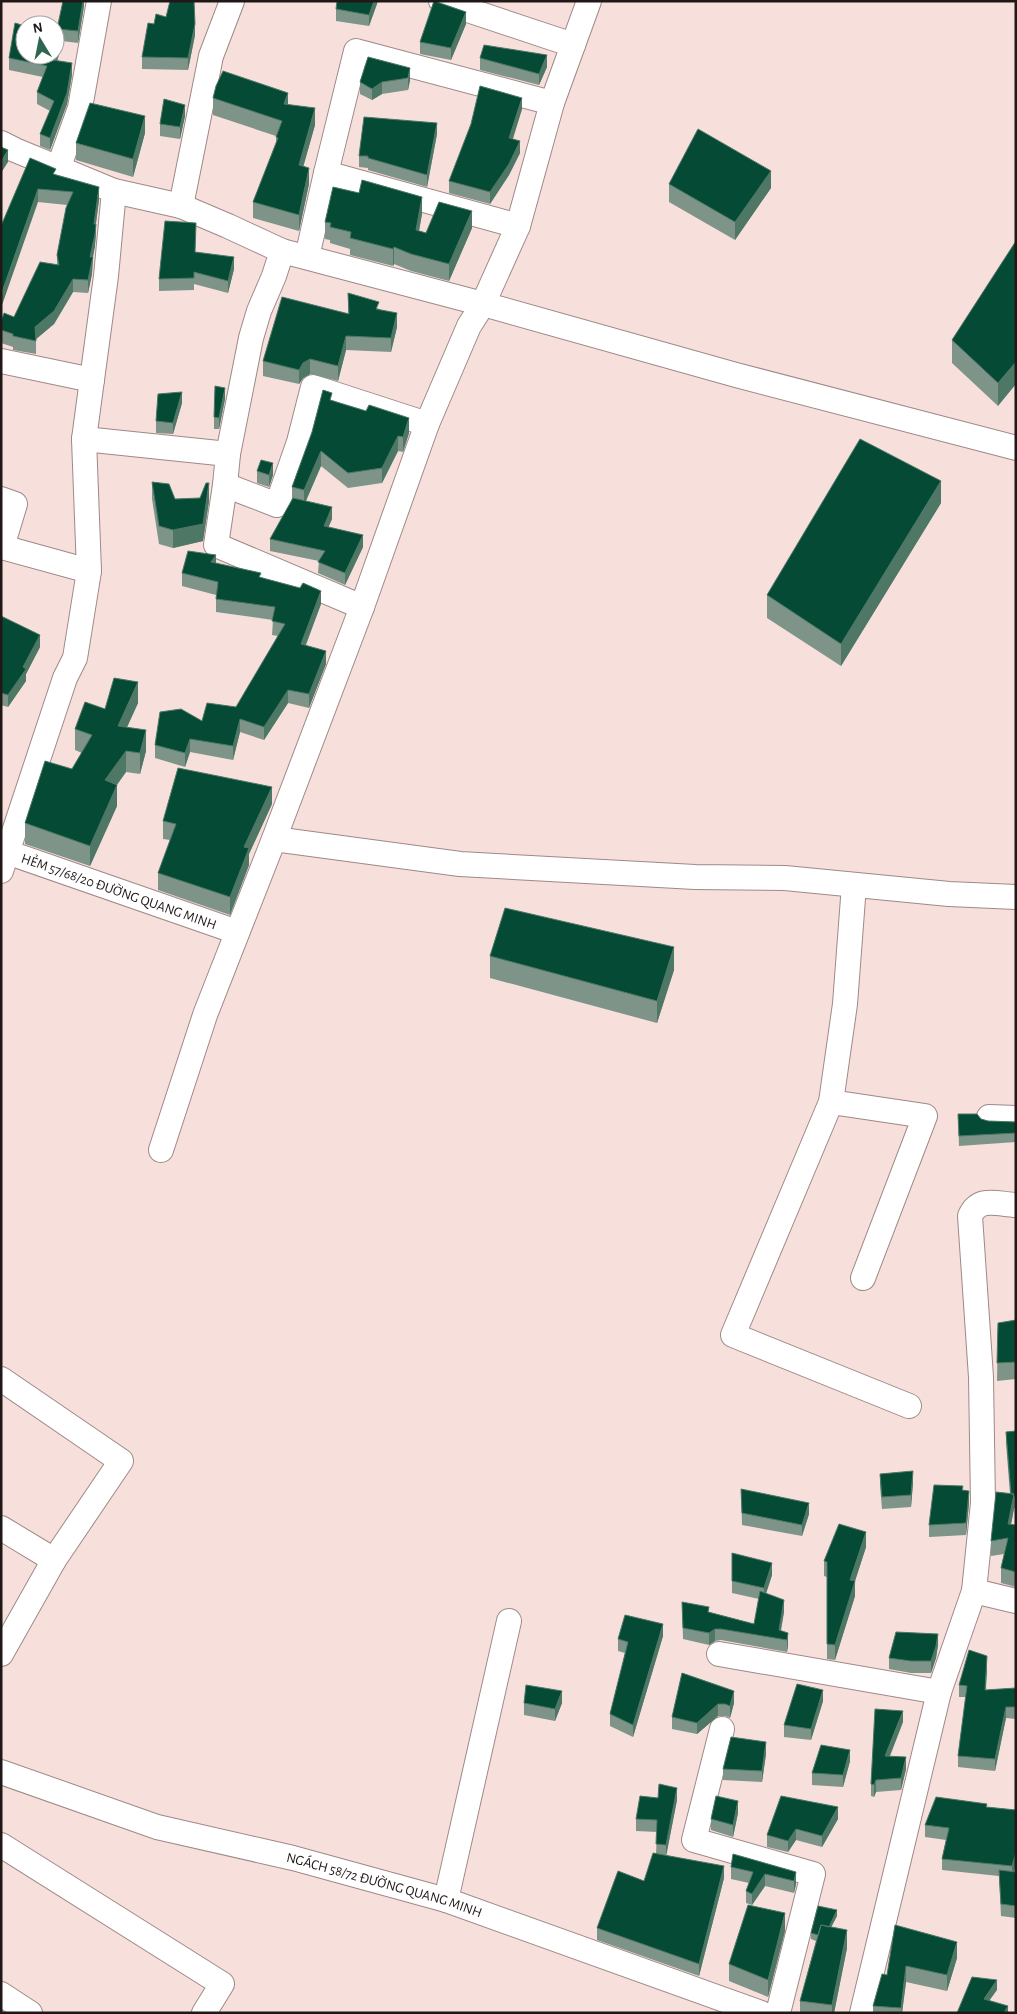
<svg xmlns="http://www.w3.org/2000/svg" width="1017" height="2014" font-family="'Alegreya Sans',sans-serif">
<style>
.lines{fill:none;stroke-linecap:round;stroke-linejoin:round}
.street-casing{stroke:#9f8987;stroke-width:26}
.street{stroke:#fff;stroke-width:24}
.wall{fill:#7e9488}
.shaded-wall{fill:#4e7766}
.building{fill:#054a34;stroke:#4e7766}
.labels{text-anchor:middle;stroke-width:5;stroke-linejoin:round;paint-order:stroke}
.street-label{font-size:14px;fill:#201817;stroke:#fff}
</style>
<rect width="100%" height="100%" fill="#f7dfdc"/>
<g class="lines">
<defs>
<g id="street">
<path d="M441,1L573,45"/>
<path d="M1,143L15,150L114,191L181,206L228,226L282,251L483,304L736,375L1016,448"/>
<path d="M58,169L80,108L99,1"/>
<path d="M326,173L518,226"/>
<path d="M181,206L211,56L232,1"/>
<path d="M282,251L274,276L259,311L251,338L228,454L225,485L216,545L362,607"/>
<path d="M307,257L326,173L356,51L552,103"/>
<path d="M1,361L92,380"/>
<path d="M84,439L228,454"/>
<path d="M225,485L277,505L299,442L313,387L427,424"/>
<path d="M1,499L15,504L2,547L89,571"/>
<path d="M274,839L460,864L695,877L785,878L949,894L1016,897"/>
<path id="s1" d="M1,850L237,932"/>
<path d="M1,871L65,678L75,658L89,571L84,439L106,276L114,191"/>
<path d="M854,885L845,1004L831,1102L733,1335L909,1406"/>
<path d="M831,1102L925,1116L863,1278"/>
<path d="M989,1117L1016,1118"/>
<path d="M161,1150L205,1015L274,839L362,607L427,424L469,326L483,304L518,226L552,103L589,1"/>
<path d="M1,1379L121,1461L54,1560L1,1654"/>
<path d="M1,1528L54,1560"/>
<path d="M974,1591L1016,1601"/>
<path d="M719,1654L939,1692"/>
<path d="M722,1729L694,1840L813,1874L778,2013"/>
<path id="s2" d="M1,1772L157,1827L293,1858L446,1900L761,2013"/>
<path d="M1,1845L222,1984L204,2013"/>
<path d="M446,1900L509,1621"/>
<path d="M1,1994L30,2013"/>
<path d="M862,2013L939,1692L974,1591L983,1503L981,1377L970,1216C979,1196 997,1204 1016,1205"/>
</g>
</defs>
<use href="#street" class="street-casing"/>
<use href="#street" class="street"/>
</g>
<path class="wall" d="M84,1V6L78,43L62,41V46L57,61L72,75L67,104L50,150L40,146V134L50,111L37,104V92L43,77L9,70V58L57,34V29Z
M378,1L369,26L336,21V9Z
M166,17L195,35L188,70L142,69V57L154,24Z
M466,24L451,60L420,54V42Z
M368,57L410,80L408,90L382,94L372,100L360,94V82Z
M480,58L547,67L539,85L480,70Z
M213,98L288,104L315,125L303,166L309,184L299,231L253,218V202L276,143V136L213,115Z
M522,109L513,139L520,153L509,175L490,204L449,193V181Z
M185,116L180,139L160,136V124Z
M145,133L133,177L76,160V143Z
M437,134L427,187L368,170V168L359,167V156Z
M30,158L56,175L99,200L96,224V237L93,257L92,274L88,293L73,292L54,324L36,339V354L13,350V347L1,343V322L14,317L57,265V255L67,205L38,202Z
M669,184L771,188L735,240L669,202Z
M422,214L419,231L426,233L472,228L449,281L411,271L394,264L393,266L350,255V249L330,243V240L325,239V222Z
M1016,241L998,406L952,363V340Z
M195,252L234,269L228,293L194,284V290L159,291V279Z
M348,293L379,309L397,327L391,352L346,350L338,381L310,374L303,378L299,384L263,376V361L348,313Z
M225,399L219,429H214V417Z
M332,400L409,433L403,452L398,451L382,483L348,488L321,466L306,501L332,519L328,527L363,547L345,585L318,573L319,561L270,551V539L292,500V487Z
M182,403L173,434L156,433V421Z
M257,471L273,475L269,487L257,483Z
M152,482L175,499L209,501L203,541L173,548L159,544L152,499Z
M941,503L841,666L767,618V595Z
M216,563L261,578L321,604L306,645L326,664L309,708L288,703L264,740L240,732L233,760L190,752L185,767L155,758V745L202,721L236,707L278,636L272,635L273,620L216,612V595L182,586V573Z
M1,616L40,647L26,674V681L8,707L1,705Z
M138,703L127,727L146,751L140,774L126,772L117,785V806L90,866L25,844V823L72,769L82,753L75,750V729L105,709Z
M272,804L249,854V865L230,915L158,890V873L170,840L163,839V821Z
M490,956L674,970L657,1023L490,978Z
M958,1114L981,1119L988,1121L1016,1122V1142L959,1146Z
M1016,1320V1379L997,1381L998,1323Z
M1016,1431V1508H1014L1011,1525H1016V1587L1001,1583V1568L1004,1554L991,1556V1541L1010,1494L1006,1443V1432Z
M880,1474L913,1483L911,1507L882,1509L880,1486Z
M741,1489L809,1514L802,1536L742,1525Z
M963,1490L969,1503L966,1535L929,1537V1525Z
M866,1547L855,1581V1596L835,1660L827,1659V1577L824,1576V1561Z
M732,1553L772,1575L766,1593L784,1612L781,1631L788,1633V1645L787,1652L721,1640L715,1641L709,1645L683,1639L682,1602L709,1612L754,1624L759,1599L732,1593Z
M663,1636L633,1737L610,1726V1714L625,1653L618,1651V1639Z
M938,1645L936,1658L931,1673H911L889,1669V1658Z
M987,1667L986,1690L1016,1688V1719L1006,1718L995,1771L958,1767V1756L966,1697H959V1685Z
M682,1673L734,1703L730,1718L725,1716H718L697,1734L672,1729V1717Z
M823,1701L811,1740L784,1737V1725Z
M524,1703H562L555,1721L524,1715Z
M903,1722L890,1756L906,1769L901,1790L876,1792L874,1797L871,1796V1784Z
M766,1754L762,1782L723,1780V1769Z
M850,1761L843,1787L812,1785V1773Z
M677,1800L666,1855L724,1878L699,1976L597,1940V1928L644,1881L656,1854L657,1832L636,1831V1819Z
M987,1807L1016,1810V1864L1014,1872H1016V1918L1001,1916L999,1876L942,1870V1859L946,1840L925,1837V1825Z
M738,1813L733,1837L711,1830V1819Z
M838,1819L822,1847L796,1840L788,1852L767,1847V1835Z
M731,1867L796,1872V1884L794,1893L765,1886L752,1905L746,1903V1891L749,1883L731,1879Z
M837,1916L831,1927L847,1948L834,2013H800V2001L816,1941L811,1939V1933Z
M895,1925L957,1958L947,1991L906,1982L902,2013H873V2006L887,1975Z
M785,1931L768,1997L729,1981V1964Z"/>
<path class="shaded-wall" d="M83,1H84V6L78,43V31Z
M374,1H378L369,26V15Z
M466,12V24L451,60V48Z
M195,24V35L188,70V58Z
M62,35V46L53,72V60Z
M547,55V67L539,85V74Z
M72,63V75L67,104L50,150V138Z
M410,68V80L408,90V78Z
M382,82V94L372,100V89Z
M288,93V109L284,104Z
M522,98V109L509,150V138Z
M185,105V116L180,139V127Z
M315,108V125L299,182V165Z
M145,116V133L133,177V159Z
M437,123V134L427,187V175Z
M520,141V153L509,175L490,204V192Z
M8,150V162L1,173V162Z
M309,168V184L299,231V215Z
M771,171V188L735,240V222Z
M99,187V200L94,237V224Z
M38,189V202L1,308V295Z
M422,197V214L416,247V230Z
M472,211V228L449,281V264Z
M96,224L95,247L90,270V257Z
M394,247V264L393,266V249Z
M93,257L92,274L88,293V280Z
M234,257V269L228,293V281Z
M73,279V292L54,324L35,340V327Z
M397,313V327L391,352V338Z
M346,336V350L338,381V366Z
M310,359V374L303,378L299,384V370L303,363Z
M1016,362V384L998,406V383Z
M225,388V399L219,429V418Z
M182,392V403L173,434V423Z
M409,418V433L403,452V437Z
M398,436V451L382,483V468Z
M321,451V466L304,505V490Z
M273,463V475L269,487V475Z
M941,481V503L841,666V644Z
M209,483V501L203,541L173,548V530L203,524Z
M332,507V519L324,538V526Z
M363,535V547L345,585V573Z
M216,555V568L211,562Z
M321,591V604L301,657V644Z
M40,635V647L26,674V681L8,707V695Z
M326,651V664L309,708V694Z
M138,682V703L118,747V726Z
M288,690V703L264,740V727Z
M240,719V732L233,760V746Z
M146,730V751L140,774V753Z
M190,739V752L185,767V753Z
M126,751V772L105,801V780Z
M117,785V806L90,866V846Z
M272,787V804L249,854V865L230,915V897L244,847Z
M674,947V970L657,1023V1001Z
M913,1471V1483L911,1507V1495Z
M969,1491V1503L966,1535V1523Z
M1014,1494V1509L1008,1539V1524Z
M809,1503V1514L802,1536V1525Z
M866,1532V1547L855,1581V1596L835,1660V1645L850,1580Z
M772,1563V1575L764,1600V1588Z
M784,1600V1612L779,1639V1630Z
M663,1624V1636L633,1737V1725Z
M715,1629V1641L709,1645V1633Z
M788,1633V1645L787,1652V1640Z
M938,1634V1645L936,1658L931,1673V1661Z
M987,1656V1667L985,1701V1690Z
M823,1690V1701L811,1740V1729Z
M562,1691V1703L555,1721V1709Z
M734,1691V1703L730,1718V1706Z
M718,1704V1716L697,1734V1723Z
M1006,1707V1718L995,1771V1759Z
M903,1711V1722L885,1768V1756Z
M766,1742V1754L762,1782V1771Z
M850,1750V1761L843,1787V1775Z
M906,1757V1769L901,1790V1778Z
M876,1780V1792L874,1797V1785Z
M677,1788V1800L666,1857V1845Z
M738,1801V1813L733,1837V1825Z
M838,1807V1819L822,1847V1836Z
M796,1829V1840L788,1852V1841Z
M1016,1852V1864L1012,1878V1866Z
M724,1866V1878L699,1976V1964Z
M796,1872V1884L794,1893V1881Z
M765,1874V1886L752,1905V1894Z
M837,1910V1916L823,1943V1937Z
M785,1913V1931L768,1997V1980Z
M847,1930V1948L834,2013H832V2005Z
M957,1942V1958L947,1991V1975Z
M906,1966V1982L902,2013H901Z
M997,1980V1990L984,2008V1999Z
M1008,2006V2013H1004Z"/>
<path class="building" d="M63,1H83L78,31L57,29Z
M170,1H194L195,24L188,58L142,57L148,23L154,24L156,14L166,17Z
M337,1H374L369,15L336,9Z
M434,1L466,12L451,48L420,42Z
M15,23L25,26V55H55L53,60L72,63L67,93L50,138L40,134L54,101L37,92L47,66L9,58Z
M55,33L62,35L55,55Z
M484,45L547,55L539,74L480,58Z
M368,57L410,68L408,78L382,82L372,89L360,82Z
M223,71L288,93L284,104L315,108L299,165L309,168L299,215L253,202L278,138L276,137L282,121L213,98L216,86Z
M480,86L522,98L509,138L520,141L509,164L490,192L449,181L471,124Z
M164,99L185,105L180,127L160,124Z
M90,103L145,116L133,159L76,143Z
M364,117L437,123L427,175L368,158V156H359Z
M698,129L771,171L735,222L669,184Z
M1,147L8,150L1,162Z
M30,158L56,169L53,174L99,187L94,224H96L95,234L90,257H93L92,261L88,280L73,279L54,311L35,327L36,341L13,336V334L1,330V322L4,313L14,317L40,262L59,265L57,255L66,208L73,192L38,189L1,295V226Z
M362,180L422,197L416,230L426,233L439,202L472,211L449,264L411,254L394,247L393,249L350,238L351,232L330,227L331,223L325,222L333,187L359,193Z
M165,221L196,223L195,252L234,257L228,281L194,272V278L159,279Z
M1016,241V362L998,383L952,340Z
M348,293L379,302L376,309L397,313L391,338L346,336L338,366L310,359L303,363L299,370L263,361L282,297L349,314Z
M215,386L225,388L219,418L214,417Z
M323,390L332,393L330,400L366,411L369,405L409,418L403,437L398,436L382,468L348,473L321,451L304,490L292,487L312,432Z
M182,392L173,423L156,421L158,394Z
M860,439L941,481L841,644L767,595Z
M261,460L273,463L269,475L257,471Z
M152,482L169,484L175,499L200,498L206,483H209L203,524L173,530L159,526Z
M293,498L332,507L324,526L363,535L345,573L318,562L325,551L270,539Z
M188,551L216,555L211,562L261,573L259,577L300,588L303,583L321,591L301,644L326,651L309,694L288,690L264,727L240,719L233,746L190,739L185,753L155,745L160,712L181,709L202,721L207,703L236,707L285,624L272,621L275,607L216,599L218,582L182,573Z
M1,616L40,635L23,667L26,669L8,695L1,693Z
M114,678L138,682L118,726L146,730L140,753L126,751L105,780L117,785L90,846L25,823L45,761L72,769L92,735L75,729L85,702L105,709Z
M178,768L272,787L244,847L249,848L230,897L158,873L176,824L163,821Z
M505,908L674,947L657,1001L490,956Z
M958,1114H977L981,1119L988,1121L1016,1122V1133L959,1136Z
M1016,1320V1362L997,1363L998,1323Z
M1016,1431V1496H1013L1014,1494H1011L1006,1432Z
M913,1471L911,1495L882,1497L880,1474Z
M934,1485L963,1486L962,1490L969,1491L966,1523L929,1525Z
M741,1489L809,1503L802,1525L742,1513Z
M996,1492L1014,1494L1008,1524L1016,1525V1572L1001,1568L1008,1538L991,1541Z
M839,1524L866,1532L850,1580L855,1581L835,1645L827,1644V1562L824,1561Z
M732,1553L772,1563L764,1588L732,1581Z
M760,1591L784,1600L779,1630L788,1633L787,1640L721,1629H715L709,1633L683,1628L682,1602L709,1607L708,1612L754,1624Z
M625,1615L663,1624L633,1725L610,1714L628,1642L618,1639Z
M896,1632L938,1634L936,1646L931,1661H911L889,1658Z
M969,1650L987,1656L985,1690L1016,1688V1707H1006L995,1759L958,1756L967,1686L959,1685Z
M682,1673L734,1691L730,1706L725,1704H718L697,1723L672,1717Z
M797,1684L823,1690L811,1729L784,1725Z
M526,1685L562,1691L555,1709L524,1703Z
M875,1709L903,1711L885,1756L906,1757L901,1778L876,1780L874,1785L871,1784Z
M731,1737L766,1742L762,1771L723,1769Z
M821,1745L850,1750L843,1775L812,1773Z
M659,1784L677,1788L666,1845L656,1844L657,1820L636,1819L640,1796L658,1798Z
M716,1796L738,1801L733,1825L711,1819Z
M781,1796L838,1807L822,1836L796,1829L788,1841L767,1835Z
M936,1797L987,1804L986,1807L1016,1810V1852L1012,1866L942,1859L949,1828L925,1825Z
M653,1853L724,1866L699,1964L597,1928L618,1871L644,1881Z
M733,1854L796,1872L794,1881L765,1874L752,1894L746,1891L753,1872L731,1867Z
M999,1870L1016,1872V1906L1001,1904Z
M748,1905L785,1913L768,1980L729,1964Z
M818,1906L837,1910L829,1927L821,1925L818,1935L811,1933Z
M821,1925L847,1930L832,2005L800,2001Z
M895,1925L957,1942L947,1975L906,1966L901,2008L873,2006L882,1974L887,1975Z
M972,1977L997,1980L984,1999L1008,2006L1004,2013H957Z"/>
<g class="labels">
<g class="street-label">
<text dy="5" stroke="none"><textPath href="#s1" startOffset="125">HẺM 57/68/20 ĐƯỜNG QUANG MINH</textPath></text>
<text dy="5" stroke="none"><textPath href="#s2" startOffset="400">NGÁCH 58/72 ĐƯỜNG QUANG MINH</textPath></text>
</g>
</g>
<rect width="1017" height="2014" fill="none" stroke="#201817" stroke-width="5"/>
<g transform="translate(40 40) rotate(350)"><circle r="24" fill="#ffffff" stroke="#a6a3a2"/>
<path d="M0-4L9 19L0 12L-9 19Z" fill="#2d674f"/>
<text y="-8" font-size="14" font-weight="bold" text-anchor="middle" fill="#201817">N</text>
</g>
</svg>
